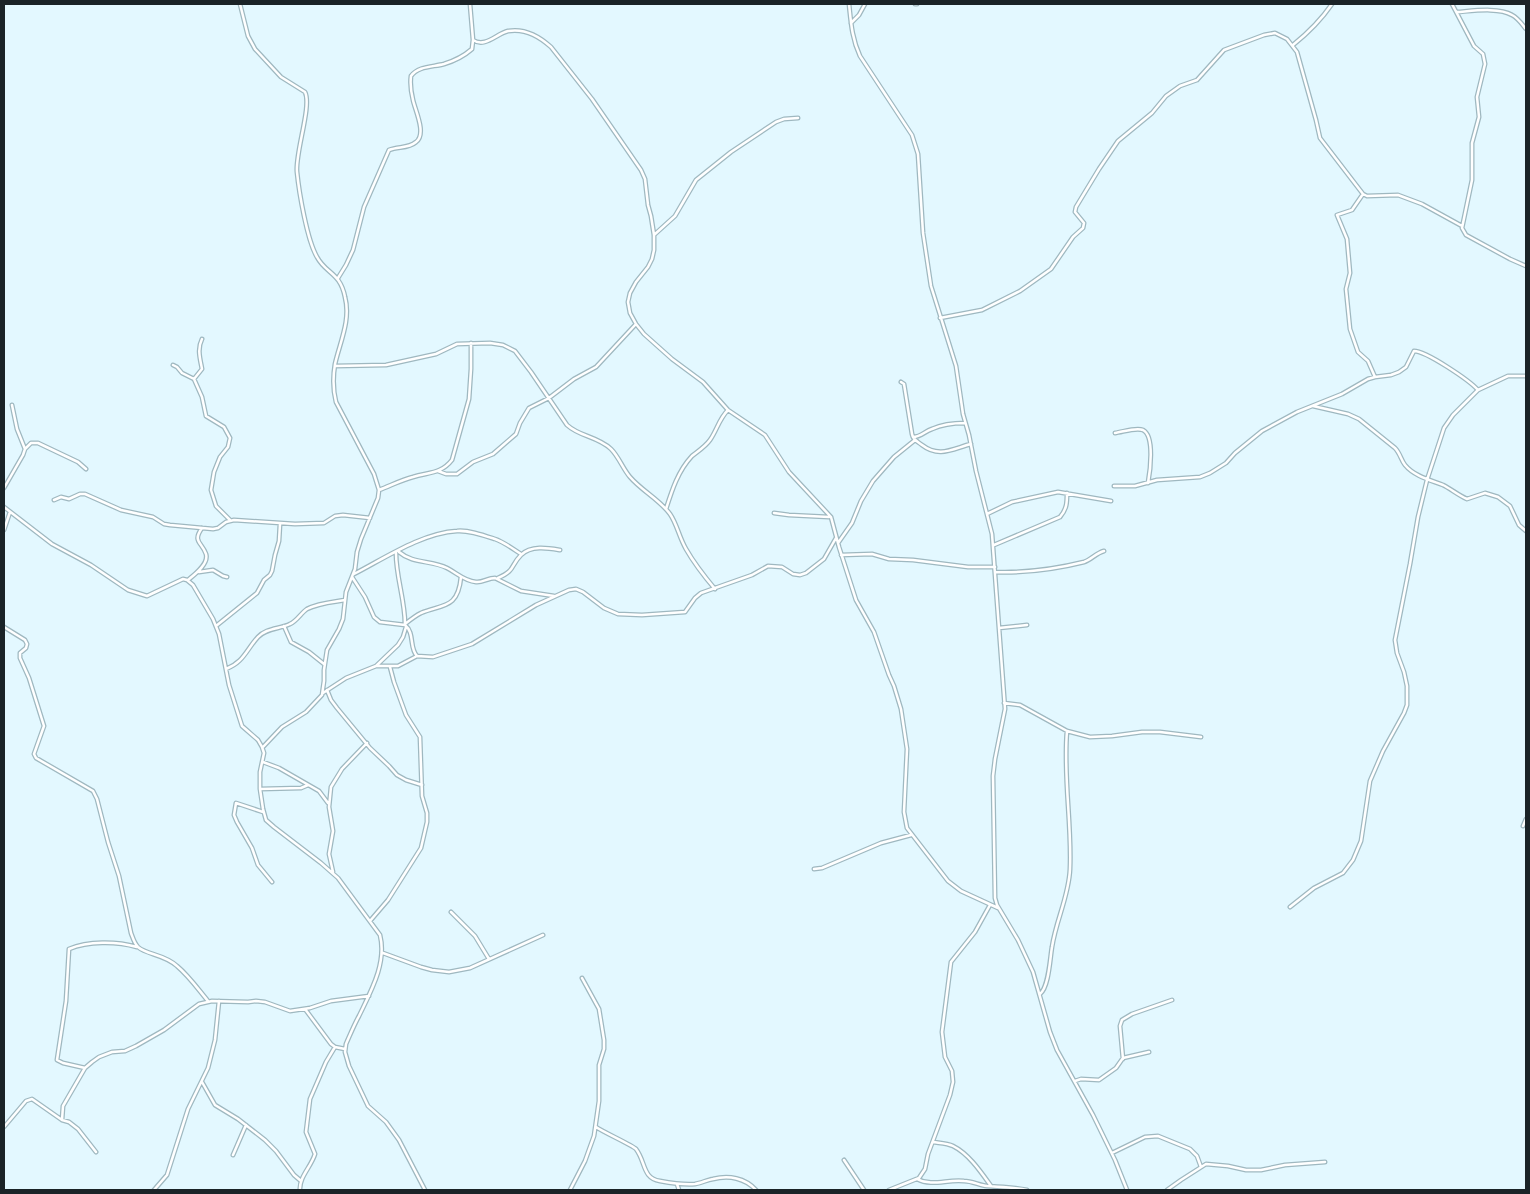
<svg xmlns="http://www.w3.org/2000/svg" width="1530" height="1194" font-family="'IBM Plex Serif',serif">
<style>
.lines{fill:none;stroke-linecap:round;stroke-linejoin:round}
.minor-casing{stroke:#9fb8c0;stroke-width:5}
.minor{stroke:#fff;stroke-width:2.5}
</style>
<rect width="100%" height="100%" fill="#e3f8ff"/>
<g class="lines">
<defs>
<path id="minor" d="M240,4L248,36L255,49L281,77L305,92C312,106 295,153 297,172C299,192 307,240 317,257C326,274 340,272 345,297C351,320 340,342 335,364C333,376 333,390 336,402L374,474L379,490L378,498L361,539L357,552L355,569L346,592L343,619L339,629L327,650L324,670V681L322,695L306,712L282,727L263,747
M470,4L473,40C485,48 496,34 508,31C525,28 539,36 551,47L592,99L641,170L645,179L648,205L651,216L654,235V250L652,259L648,267L636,282L630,293L628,302L630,313L636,324L644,334L672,359L703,382L728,410L765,435L789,472L831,517L839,547L856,600L874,632L889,675L894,686L901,709L907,749L904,812L907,828L948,881L961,891L998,908
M849,4C851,23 852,39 860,56L912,135L918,154L923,233L931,286L956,366L963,414L969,435L976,471L992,534L1005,709L995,759L993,776L995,898L997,905L1018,940L1033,972L1050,1032L1057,1050L1093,1115L1115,1160L1127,1190
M915,4H917
M1452,4L1474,46L1483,54L1485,64L1477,97L1479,117L1472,143V180L1462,228L1466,235L1510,259L1526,266
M1457,12C1472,11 1499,7 1512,15C1518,18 1522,24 1526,29
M851,23L859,15L865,4
M1293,45C1308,33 1321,20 1332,4
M1363,194L1352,210L1337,215L1347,239L1350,273L1346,289L1350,329L1358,352L1368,361L1375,377
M654,235L675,216L696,180L731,152L776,122L784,119L798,118
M338,278L346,265L353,250L364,207L389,150C398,146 408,149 416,142C427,134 415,110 413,100C411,92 410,84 411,76C418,66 433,67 444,64C454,61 464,56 472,49L473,40
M940,318L982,310L1020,291L1051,269L1073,237L1083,228L1084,223L1075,212L1076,207L1099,169L1118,141L1152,113L1166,96L1180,86L1197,80L1224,50L1264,35L1275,33L1287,39L1297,52L1316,120L1320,138L1363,194L1367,196L1398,195L1422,204L1462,226
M173,365L177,367L182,373L194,379L202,397L206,416L224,427L230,438L228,447L220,457L214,472L211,490L216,506L230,520
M335,366L386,365L436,354L457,344L490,343L503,345L515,351L531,372L567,425C580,437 597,436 611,449C619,457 623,469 630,477C642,491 659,499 670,514C677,524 679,537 686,549C694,563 704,576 715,589
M194,379L202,369C200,358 197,349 202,339
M901,382L904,384L912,434C913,440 917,441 922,445C939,458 952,449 971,444
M1313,406L1348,414L1359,419L1395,448C1400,453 1401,460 1405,465C1414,476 1430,480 1443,485C1451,489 1458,495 1467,499L1485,493L1498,497L1510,506L1519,525L1526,531
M1115,433C1123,432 1136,427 1143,430C1155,436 1150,472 1148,483
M913,437C921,437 925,431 932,429C943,424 954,423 965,423
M25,449L31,443H38L78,462L86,469
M438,471L446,474H457L473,462L493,454L516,434L520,423L529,408L549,398L574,379L596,367L636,324
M1114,486H1135L1157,480L1200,477L1210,473L1226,463L1235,453L1262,431L1297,412L1342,394L1368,379L1375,377L1391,375L1399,372L1406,367L1414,351C1426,351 1469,380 1478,390
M4,488L23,455L25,449L17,429L12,405
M379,490C390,486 401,480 413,477C429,472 441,474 452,460L469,399L471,369V343
M54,500L61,497L69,499L80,494H85L121,510L153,517L164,524L170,525L213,529L218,528L226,522L234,520L295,524L324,523L335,516L343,515L370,518
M4,507L52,544L91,565L128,590L147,596L183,579L187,580L193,585L213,619L219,634L229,685L242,726L258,740L262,747L264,753L260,772V789L263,809L266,820L274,827L321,863L338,878L380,935C387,963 371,991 359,1016C354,1025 350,1035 346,1044L345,1052L349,1066L368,1106L386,1122L399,1140L425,1190
M666,509C672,490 678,471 692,456C698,451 705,447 710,440C717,430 719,419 728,410
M774,513L789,515L829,517
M987,514L1012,502L1058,492L1111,501
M4,530L10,512
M838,543L852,523L861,501L873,481L894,457L915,440
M994,545L1060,517C1067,509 1067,502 1067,493
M399,552C413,564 431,560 447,568C457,573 464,581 476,582C482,583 488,578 495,578L521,591L554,596
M396,553C396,577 405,600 405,624
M841,555L872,554L889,559L913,560L968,567H995
M199,572L213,570L223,576L227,577
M995,572C1024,573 1056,569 1084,562C1091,560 1096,553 1104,551
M354,574C385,558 422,533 457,531C469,530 483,535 495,539C504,542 513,549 521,554
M352,577L365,597L374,617L380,622L405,625C415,633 409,648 417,656
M498,578C516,570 510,566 521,555C531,545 548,548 560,550
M188,580C194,575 209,564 206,554C202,542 192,542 202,528
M405,624C410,620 415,616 421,613C443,604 458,609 461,577
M216,626L257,593L264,580L270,575L272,571L275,555L279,541L280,524
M284,626L291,642L309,652L324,664
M4,627L25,640L27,644L26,648L20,653V658L29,678L44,726L34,754L36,758L93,791L97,799L108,842L119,876L131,933C133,938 134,943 138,947C147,955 164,954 177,966C189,976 198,989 208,1001
M999,628L1027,625
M376,666H398L417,656L433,657L472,644L536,605L569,590L576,589L583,592L604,608L618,614L642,615L685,612L695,598L701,593L752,575L768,566L782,567L793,574L800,575L806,573L824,559L836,538
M226,669C244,662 246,650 258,637C266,628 280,629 290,624C297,621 301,613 307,609C318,603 333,602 345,600
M327,690L331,700L337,708L370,748L389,766L397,775L406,780L422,785
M323,693L346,678L376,666L398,645L403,637L406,627
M1004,703L1020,705L1067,731L1090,737L1112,736L1142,732H1160L1201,737
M263,762L279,768L319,791L328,803
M260,789L301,788L308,785
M263,812L236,803L234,815L237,822L252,848L258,865L272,882
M1523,826L1526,819
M814,869L822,868L881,843L911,835
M333,872L329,854L333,831L329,807L331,787L342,769L367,743
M1290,907L1314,888L1343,873L1353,860L1361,841L1370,781L1383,751L1404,713L1407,705V686L1404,672L1397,653L1395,640L1410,564L1418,517L1427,480L1444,428L1453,415L1478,390L1508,376H1526
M451,912L475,936L489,959
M370,921L388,900L421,848L427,822V813L422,796L420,737L406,715L394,682L390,667
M383,953L421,967L432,970L449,972L470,968L543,935
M1040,994C1049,987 1050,958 1052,947C1056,920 1069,896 1070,869C1072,823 1063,777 1067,731
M305,1009L331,1044L335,1047L345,1049
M1123,1059L1120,1026L1122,1020L1132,1014L1172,1000
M85,1068L63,1063L57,1060L66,1001L69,949C88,941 116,941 137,947
M1075,1081L1081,1079L1099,1080L1116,1068L1123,1058L1149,1052
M202,1082L215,1105L238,1119L265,1140L276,1151L294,1175L301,1181
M62,1120L63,1106L85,1068L92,1062L99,1057L112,1052L125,1051L136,1046L164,1030L199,1004L212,1001L248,1002L256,1001L265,1002L290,1011L310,1008L331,1001L369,996
M4,1127L26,1101L32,1099L62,1120L69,1122L78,1129L96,1152
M596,1127C603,1132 632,1145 636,1149C646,1162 642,1178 660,1181C671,1183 684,1185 695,1184C701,1183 707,1180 713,1179C729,1175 745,1178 756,1190
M933,1142C939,1143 947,1143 953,1146C969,1154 981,1172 991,1186
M1112,1153L1145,1137L1158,1136L1190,1149L1197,1156L1201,1167
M233,1155L246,1125
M844,1160L864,1190
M917,1179C932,1187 947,1179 964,1181C972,1181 979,1185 987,1186C1000,1187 1014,1187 1027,1190
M677,1184L679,1190
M154,1190L167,1175L188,1109L208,1068L215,1040L219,1001
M300,1190C299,1177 311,1167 315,1154L306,1132L310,1099L326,1062L335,1047
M570,1190L585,1161L594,1136L599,1101V1065L604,1049V1040L599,1009L582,978
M889,1190L919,1178L925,1169L928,1154L950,1095L953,1082L952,1071L945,1057L942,1032L951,962L975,932L990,905
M1167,1190L1181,1180L1206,1164L1228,1166L1246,1170H1261L1285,1165L1325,1162"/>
</defs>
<use href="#minor" class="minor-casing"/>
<use href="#minor" class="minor"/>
</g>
<rect width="1530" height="1194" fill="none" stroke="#1a2327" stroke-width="10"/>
</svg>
